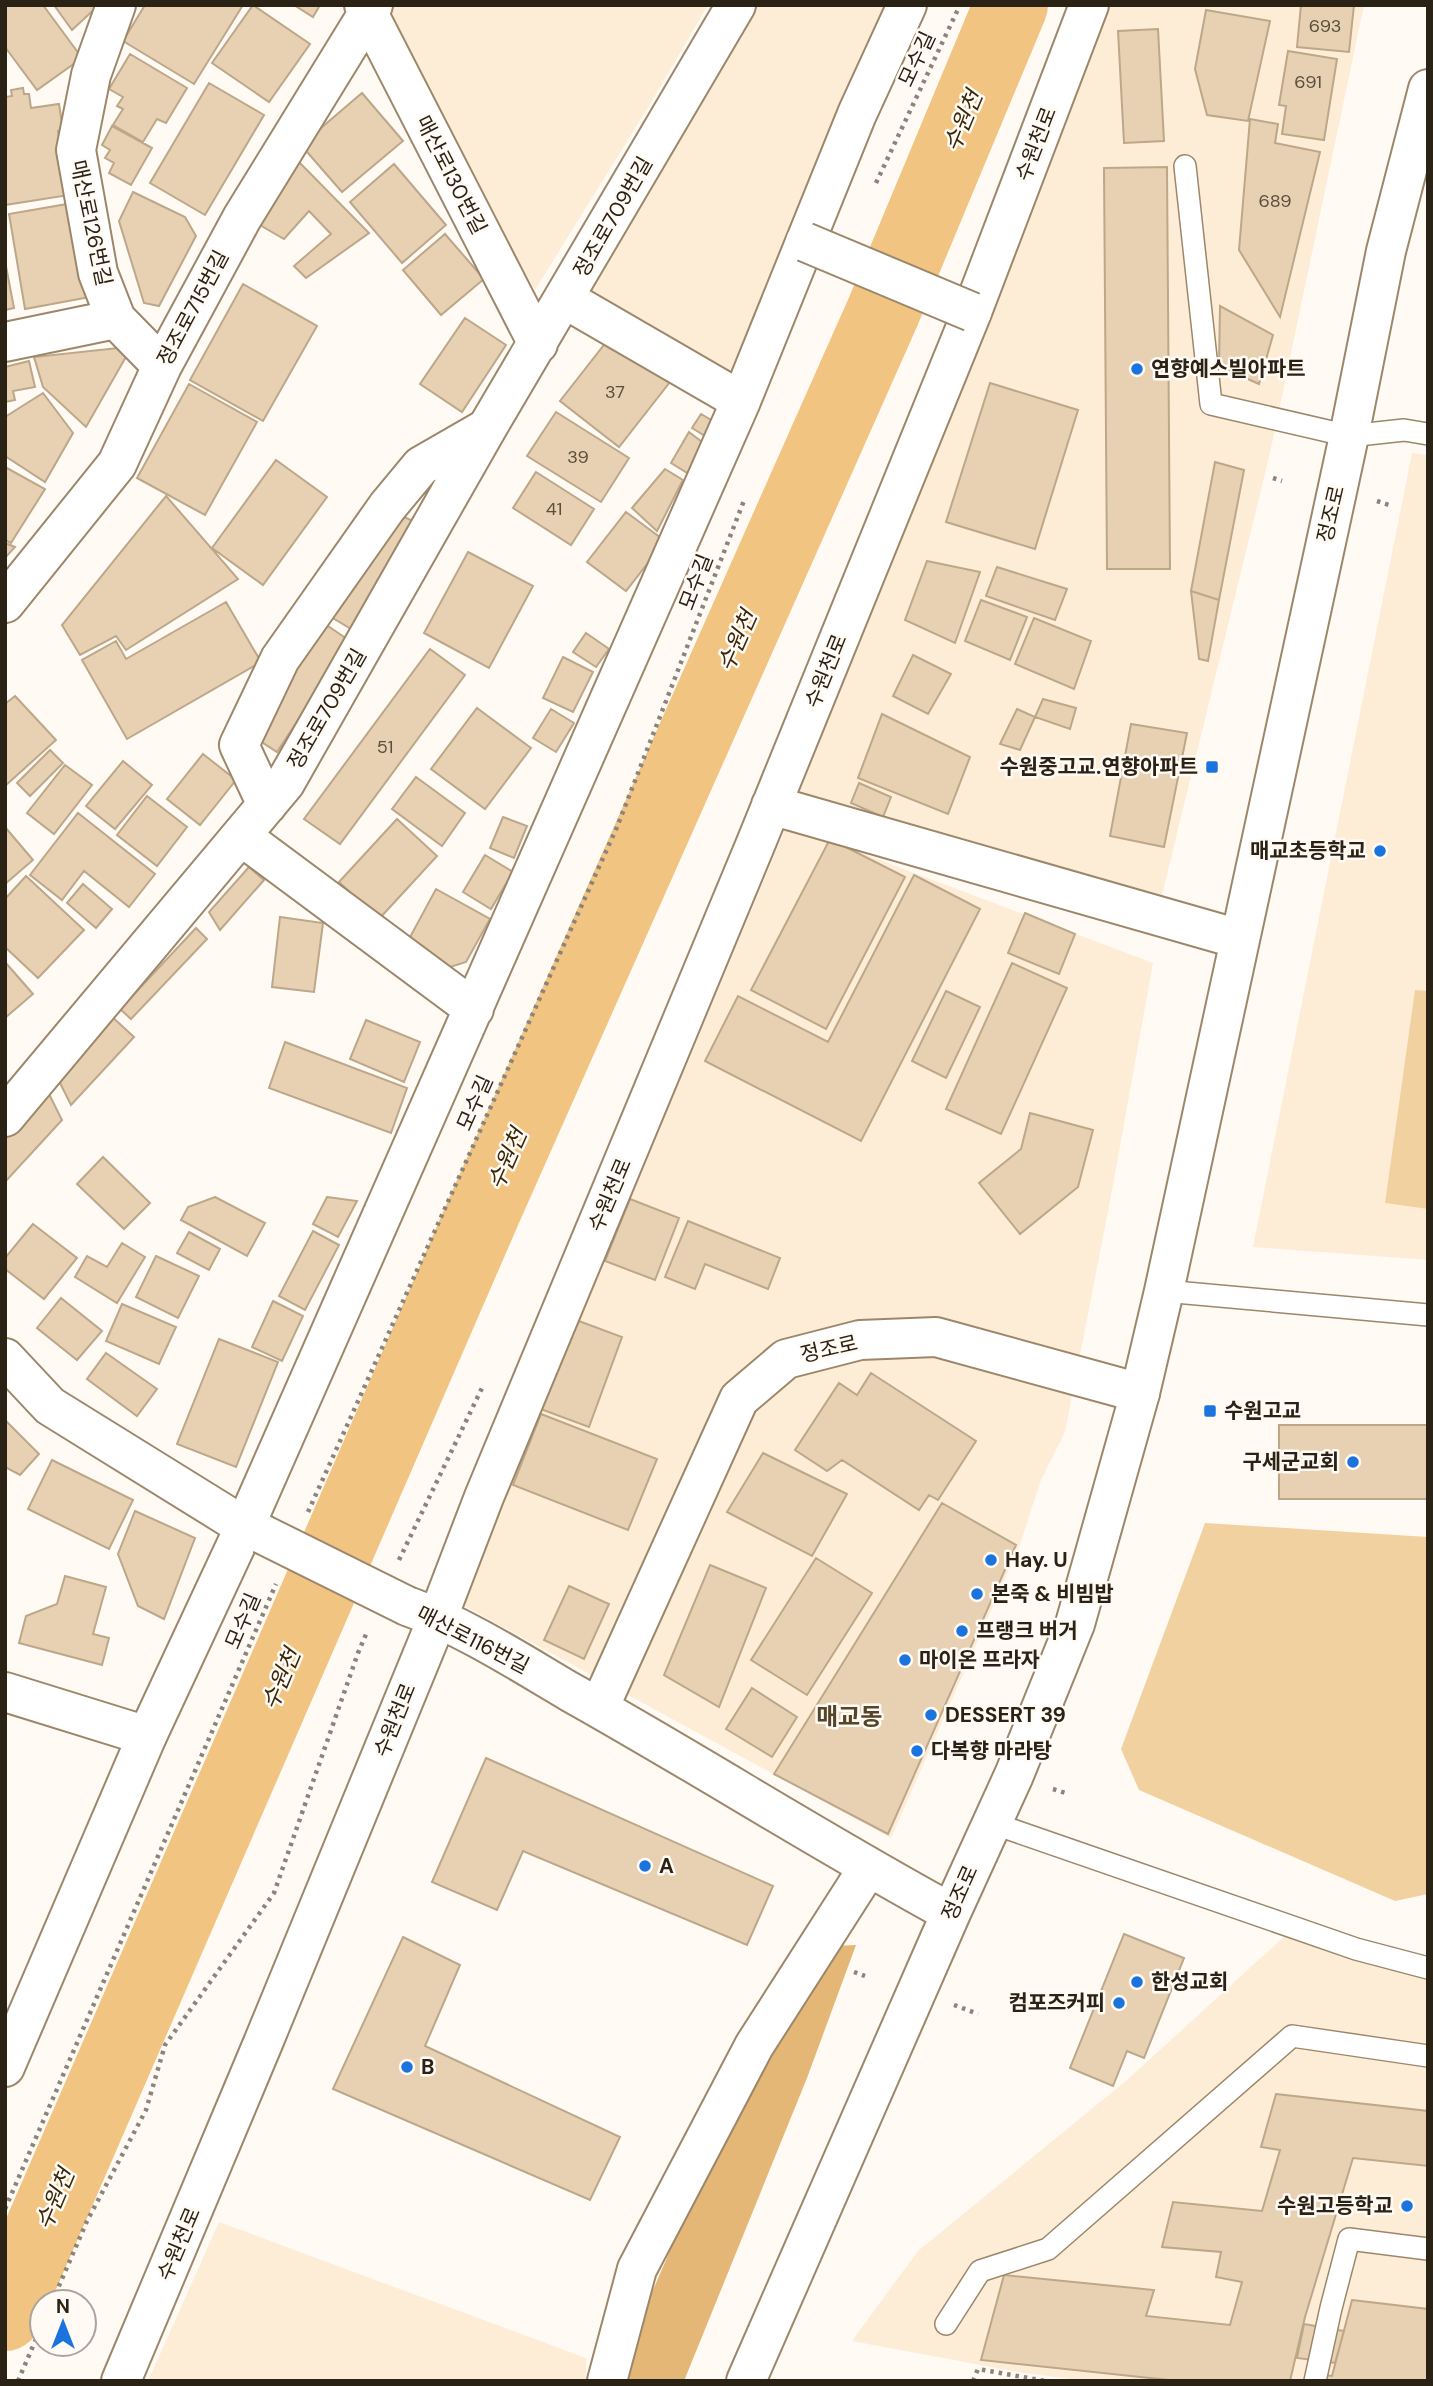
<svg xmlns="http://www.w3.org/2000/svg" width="1433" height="2386" font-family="'DM Sans','Noto Sans KR',sans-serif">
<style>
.built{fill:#feedd6}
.green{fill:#f2d1a1}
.forest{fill:#e4b776}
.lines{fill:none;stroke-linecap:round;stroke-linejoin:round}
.river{stroke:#f1c482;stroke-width:74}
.building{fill:#e8d1b2;stroke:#bca789;stroke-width:2}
.service-casing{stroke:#9c876a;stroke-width:24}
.minor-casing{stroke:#9c876a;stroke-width:42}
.tertiary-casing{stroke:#9c876a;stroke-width:42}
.path{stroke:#8b847b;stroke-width:4.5;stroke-dasharray:3.5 5;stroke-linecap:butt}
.service{stroke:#fff;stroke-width:21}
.minor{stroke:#fff;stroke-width:38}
.tertiary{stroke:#fff;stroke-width:38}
.minor-bridge-casing{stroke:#9c876a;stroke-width:42;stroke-linecap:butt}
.tertiary-bridge-casing{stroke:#9c876a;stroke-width:42;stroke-linecap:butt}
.minor-bridge{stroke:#fff;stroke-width:38}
.tertiary-bridge{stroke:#fff;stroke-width:38}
.poi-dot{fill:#1b74de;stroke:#fffaf4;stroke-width:2.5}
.labels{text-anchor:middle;stroke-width:5;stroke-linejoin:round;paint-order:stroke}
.number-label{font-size:18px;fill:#5a4e3d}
.street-label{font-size:21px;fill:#2b2216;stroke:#fffaf4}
.poi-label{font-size:21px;font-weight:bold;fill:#2b2216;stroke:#fffaf4;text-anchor:start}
.water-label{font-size:23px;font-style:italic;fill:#392709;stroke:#fffaf4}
.quarter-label{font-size:24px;font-weight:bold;fill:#564428;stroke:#fffaf4}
</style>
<rect width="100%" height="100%" fill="#fffaf4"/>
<path class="built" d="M385,5H708L649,106L535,290L382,13Z
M750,5H902L738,383L587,290Z
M1103,5H1364L1270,453L1162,895L791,790Z
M1412,453L1428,455V1260L1253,1247Z
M787,825L1153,963L1111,1196L1065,1432L1041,1480L1019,1547L891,1838L461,1604Z
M1296,1926L1428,1961V2381H1088L1024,2373L852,2341L918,2251L1127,2080Z
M219,2222L586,2358V2381H148Z"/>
<path class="green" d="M1415,990L1428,991V1209L1385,1203Z
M1205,1523L1428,1537V1894L1395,1901L1139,1790L1121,1749Z"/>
<path class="forest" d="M856,1945L807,2078L684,2381H622L646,2306L689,2207L765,2051L833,1946Z"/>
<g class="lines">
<path class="river" d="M5,2314L486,1206L883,312L1011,5"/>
</g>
<path class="building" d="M5,5H43L82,58L37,90L5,47Z
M54,5H99L72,30Z
M145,5H243L194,84L123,41Z
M253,5L310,44L269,102L212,63Z
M294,5H320L313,17Z
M1301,5H1354L1349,52L1297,47Z
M1206,10L1270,21L1248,121L1207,115L1195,69Z
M1158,29L1164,141L1124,143L1118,31Z
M1288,51L1337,59L1324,140L1282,134L1286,106L1279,105Z
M130,54L187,88L166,123L157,119L143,142L113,125L123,109L117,106L123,97L109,89Z
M209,83L264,115L205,215L150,183Z
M23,88L24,94H29L31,108L59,104L63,130L58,131L69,195L5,205V97L12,96L11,90Z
M362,93L403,141L342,192L301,145Z
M1250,119L1278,124L1275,143L1320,152L1280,317L1239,250Z
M112,126L152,148L131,185L109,173L114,163L105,158L110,150L102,145Z
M296,159L369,233L306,278L294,266L331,234L309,211L284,239L258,224Z
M394,164L446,225L402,263L350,202Z
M1167,167L1170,569H1107L1104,168Z
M133,192L185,217L196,236L159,306L144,303L119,221Z
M73,203L90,297L25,309L9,214Z
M445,234L484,279L441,315L403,270Z
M5,261L14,308L5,310Z
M243,284L317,326L263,421L190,380Z
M1220,306L1273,335L1259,384L1219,366Z
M465,318L506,345L462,412L420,384Z
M611,336L670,382L619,447L560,401Z
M118,348L127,355L86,427L43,387L34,357Z
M29,361L35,387L13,391L15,400L5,402V367Z
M990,383L1078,410L1035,549L946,522Z
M189,384L257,422L205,515L137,478Z
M43,393L73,433L45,482L5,456V417Z
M556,412L629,458L601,502L527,456Z
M701,414L718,424L710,439L692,428Z
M689,432L706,445L689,474L671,463Z
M276,460L327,497L263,585L212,548Z
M1215,462L1244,470L1219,600L1191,591Z
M5,467L45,489L11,543L5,540Z
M665,469L683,480L657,531L632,508Z
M536,472L594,509L571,545L513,508Z
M166,496L238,579L126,650L116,636L80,655L62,625Z
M626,512L665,541L626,591L587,562Z
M402,516L415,522L351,629L321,611Z
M5,543L15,547L5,558Z
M468,552L533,586L489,668L424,633Z
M927,561L980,572L955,643L905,620Z
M997,567L1067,589L1055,620L986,596Z
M1191,591L1219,600L1208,661L1199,659Z
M981,600L1027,617L1010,660L965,641Z
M226,602L261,662L127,739L82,660L116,641L126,659Z
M1034,618L1091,641L1074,689L1015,664Z
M325,624L350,641L277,752L251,735Z
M586,633L609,649L596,667L573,652Z
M430,649L465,675L340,844L304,819Z
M913,655L951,674L928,714L893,696Z
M563,657L593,672L573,712L543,698Z
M15,696L56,740L5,786V704Z
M1043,699L1076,708L1070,729L1035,717Z
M477,708L531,748L485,809L431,769Z
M551,709L574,723L556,752L533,738Z
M1017,709L1035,717L1020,750L1000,744Z
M882,714L970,757L948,814L858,778Z
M1131,724L1187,733L1164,847L1110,836Z
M50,750L63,763L30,796L17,783Z
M203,754L236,780L200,825L167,799Z
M123,761L152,785L115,829L86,806Z
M65,765L92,785L54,834L27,813Z
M416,777L465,813L442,846L392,809Z
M859,783L891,797L883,817L851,803Z
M147,796L187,827L157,866L117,835Z
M78,813L155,874L129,907L84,871L62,900L30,875Z
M503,817L527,826L514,858L490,848Z
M397,819L437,856L379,919L339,882Z
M5,827L33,860L5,884Z
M830,839L905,877L826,1029L751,990Z
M485,855L513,872L491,909L463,892Z
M249,867L264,880L220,930L209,912Z
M914,875L980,909L861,1141L705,1061L738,996L828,1042Z
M26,876L84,930L38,978L5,947V899Z
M83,884L112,909L96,928L67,903Z
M436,889L490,919L466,962L444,969L409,939Z
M1025,913L1075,934L1059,974L1008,953Z
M280,917L323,923L314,992L272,987Z
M196,928L207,939L131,1019L120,1009Z
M5,962L33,994L5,1018Z
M1012,963L1067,988L1001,1134L946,1109Z
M946,991L980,1007L946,1078L912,1061Z
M109,1014L134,1037L71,1105L55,1073Z
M366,1020L420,1042L404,1082L350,1059Z
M285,1042L407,1088L391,1133L269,1088Z
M45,1086L62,1120L5,1182V1129Z
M1030,1113L1093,1130L1078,1187L1020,1234L979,1183L1021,1149Z
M103,1157L150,1203L124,1229L77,1184Z
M215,1197L265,1223L247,1256L181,1220L188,1207Z
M327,1197L357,1201L338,1237L313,1224Z
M630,1199L679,1218L655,1280L605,1261Z
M688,1221L780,1258L768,1289L705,1264L695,1289L665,1277Z
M33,1224L77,1258L44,1299L5,1269V1258Z
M313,1231L339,1245L305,1310L279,1296Z
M189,1232L220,1249L209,1270L177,1253Z
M122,1243L145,1257L117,1303L75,1277L87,1256L107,1267Z
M156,1256L199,1276L178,1318L136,1297Z
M61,1298L102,1331L77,1360L37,1328Z
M273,1301L303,1316L282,1361L252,1347Z
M122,1304L176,1327L159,1364L106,1341Z
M568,1317L622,1337L589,1427L535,1407Z
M219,1339L278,1362L236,1467L177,1444Z
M106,1353L157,1389L137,1416L87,1379Z
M871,1373L976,1441L938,1500L929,1495L919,1510L842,1460L827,1471L795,1450L839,1383L857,1395Z
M541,1414L657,1459L628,1530L513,1485Z
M5,1420L39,1454L20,1475L5,1467Z
M1279,1425H1428V1499H1279Z
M763,1453L847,1494L812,1556L727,1512Z
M52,1460L133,1500L109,1549L28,1509Z
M942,1503L1016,1545L888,1834L774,1774Z
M135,1511L195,1538L164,1619L138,1606L118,1554Z
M816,1558L872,1593L807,1695L751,1660Z
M710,1565L766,1588L719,1707L664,1675Z
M65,1576L106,1587L93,1634L109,1638L102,1665L19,1643L26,1616L57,1604Z
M569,1586L609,1604L584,1659L544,1640Z
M752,1688L797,1717L772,1757L726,1729Z
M486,1758L773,1886L747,1945L523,1851L497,1910L432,1882Z
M1124,1934L1184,1958L1144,2058L1127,2051L1113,2086L1070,2068Z
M403,1937L460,1965L425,2046L620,2137L590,2200L333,2089Z
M1276,2094L1428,2111V2166L1353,2158L1305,2317L1290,2381H1178L981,2360L1004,2275L1154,2290L1146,2316L1230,2325L1242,2282L1216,2277L1221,2252L1162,2247L1173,2202L1262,2211L1280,2150L1261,2147Z
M1352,2300L1428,2309V2381H1323L1324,2375L1332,2376Z
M1304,2324L1344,2331L1335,2363L1297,2358Z"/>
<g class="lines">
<defs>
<path id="service" d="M1185,166L1211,404L1349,436L1404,430L1428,434
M1164,1291L1428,1315
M992,1823L1356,1949L1428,1968
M946,2324L980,2271L1048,2249L1292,2036L1428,2056
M1315,2381L1331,2308L1349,2239L1428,2249"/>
<path id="minor" d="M364,5L538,344
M565,299L741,401
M116,319L98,273L76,150L91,75L116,5
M5,342L116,319L162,366
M5,603L117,464L162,366L242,218L373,5
M267,805L239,745L280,659L387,507L421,466L487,428
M771,805L1239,939
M241,836L474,1009
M5,1117L285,783L487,428L736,5
M599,1708L739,1399L786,1359L860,1340L936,1337L1140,1393
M5,2067L147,1736L245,1526L741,401L857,114L907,5
M121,2381L263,2043L438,1617L484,1497L756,843L972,312L1089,5
M607,2381L637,2269L754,2046L868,1868"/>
<path id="tertiary" d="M5,1358L50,1406L237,1522L262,1534
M407,1606C466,1627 519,1662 572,1693C699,1764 822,1843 951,1913
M5,1692L147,1736
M746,2381L951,1913L1014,1775L1075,1624L1140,1393L1164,1291L1349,436L1386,251L1428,89"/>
</defs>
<use href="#service" class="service-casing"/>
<use href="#minor" class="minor-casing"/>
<use href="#tertiary" class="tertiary-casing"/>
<path class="path" d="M876,183L960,5
M1273,478L1282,481
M1377,501L1389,505
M308,1512L617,827L745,498
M399,1560L482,1388
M942,1749L957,1755
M1053,1789L1069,1794
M854,1972L865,1976
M954,2005L978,2014
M5,2209L276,1584
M52,2302L87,2221L146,2110L165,2045L274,1893L358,1653L367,1632
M18,2381L42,2325
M973,2381L978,2369L1045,2381"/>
<use href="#service" class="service"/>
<use href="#minor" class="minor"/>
<use href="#tertiary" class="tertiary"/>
<defs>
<path id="minor-bridge" d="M805,242L972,312"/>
<path id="tertiary-bridge" d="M262,1534L407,1606"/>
</defs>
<use href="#minor-bridge" class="minor-bridge-casing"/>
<use href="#tertiary-bridge" class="tertiary-bridge-casing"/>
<use href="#minor-bridge" class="minor-bridge"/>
<use href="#tertiary-bridge" class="tertiary-bridge"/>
</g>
<g class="poi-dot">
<circle cx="1137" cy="369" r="7"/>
<rect x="1205" y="760" width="14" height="14" rx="3.5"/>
<circle cx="1380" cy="851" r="7"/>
<rect x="1203" y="1404" width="14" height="14" rx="3.5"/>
<circle cx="1353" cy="1462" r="7"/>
<circle cx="991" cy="1560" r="7"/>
<circle cx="977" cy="1594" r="7"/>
<circle cx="962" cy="1631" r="7"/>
<circle cx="905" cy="1660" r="7"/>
<circle cx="931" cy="1715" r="7"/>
<circle cx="917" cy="1751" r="7"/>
<circle cx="645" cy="1866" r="7"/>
<circle cx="1137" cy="1982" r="7"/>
<circle cx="1119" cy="2003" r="7"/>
<circle cx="407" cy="2067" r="7"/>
<circle cx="1407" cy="2206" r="7"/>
</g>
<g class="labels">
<g class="number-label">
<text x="1325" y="32">693</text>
<text x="1308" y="88">691</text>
<text x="1275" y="207">689</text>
<text x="615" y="398">37</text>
<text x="578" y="463">39</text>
<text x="554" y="515">41</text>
<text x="385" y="753">51</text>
</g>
<g class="street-label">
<text transform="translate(917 59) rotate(-65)" y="7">모수길</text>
<text transform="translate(1036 144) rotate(-69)" y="7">수원천로</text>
<text transform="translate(451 175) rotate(63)" y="7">매산로130번길</text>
<text transform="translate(613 217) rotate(-60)" y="7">정조로709번길</text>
<text transform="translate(91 223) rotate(78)" y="7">매산로126번길</text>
<text transform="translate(193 308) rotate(-62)" y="7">정조로715번길</text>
<text transform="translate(1331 514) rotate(-77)" y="7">정조로</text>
<text transform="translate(696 582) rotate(-69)" y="7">모수길</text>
<text transform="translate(826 671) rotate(-68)" y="7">수원천로</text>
<text transform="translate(327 709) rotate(-60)" y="7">정조로709번길</text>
<text transform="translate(475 1103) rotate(-66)" y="7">모수길</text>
<text transform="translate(610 1195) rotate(-67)" y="7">수원천로</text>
<text transform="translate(829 1349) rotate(-13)" y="7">정조로</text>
<text transform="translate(243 1621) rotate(-67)" y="7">모수길</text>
<text transform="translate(473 1640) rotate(27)" y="7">매산로116번길</text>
<text transform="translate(395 1720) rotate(-68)" y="7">수원천로</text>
<text transform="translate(960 1893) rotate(-66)" y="7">정조로</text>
<text transform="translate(179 2244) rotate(-67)" y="7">수원천로</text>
</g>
<g class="poi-label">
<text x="1151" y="376">연향예스빌아파트</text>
<text x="1198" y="774" text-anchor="end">수원중고교.연향아파트</text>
<text x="1366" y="858" text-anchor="end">매교초등학교</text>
<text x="1224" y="1418">수원고교</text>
<text x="1339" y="1469" text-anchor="end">구세군교회</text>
<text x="1005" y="1567">Hay. U</text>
<text x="991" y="1601">본죽 &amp; 비빔밥</text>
<text x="976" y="1638">프랭크 버거</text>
<text x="919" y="1667">마이온 프라자</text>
<text x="945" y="1722">DESSERT 39</text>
<text x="931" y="1758">다복향 마라탕</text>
<text x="659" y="1873">A</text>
<text x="1151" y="1989">한성교회</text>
<text x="1105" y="2010" text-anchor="end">컴포즈커피</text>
<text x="421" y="2074">B</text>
<text x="1393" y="2213" text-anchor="end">수원고등학교</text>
</g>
<g class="water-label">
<text transform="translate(963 121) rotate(-67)" y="8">수원천</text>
<text transform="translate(737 641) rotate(-66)" y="8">수원천</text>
<text transform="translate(507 1159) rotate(-66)" y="8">수원천</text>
<text transform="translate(281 1679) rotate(-67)" y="8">수원천</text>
<text transform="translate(55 2199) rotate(-67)" y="8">수원천</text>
</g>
<g class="quarter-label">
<text x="849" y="1725">매교동</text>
</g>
</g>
<rect width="1433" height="2386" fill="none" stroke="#2b2216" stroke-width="14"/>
<g transform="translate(63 2323)"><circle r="33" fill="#fffaf4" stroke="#aaa49b" stroke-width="2"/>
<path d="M0-5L12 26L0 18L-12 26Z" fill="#1b74de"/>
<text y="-10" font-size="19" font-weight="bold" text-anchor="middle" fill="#2b2216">N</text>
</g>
</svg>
